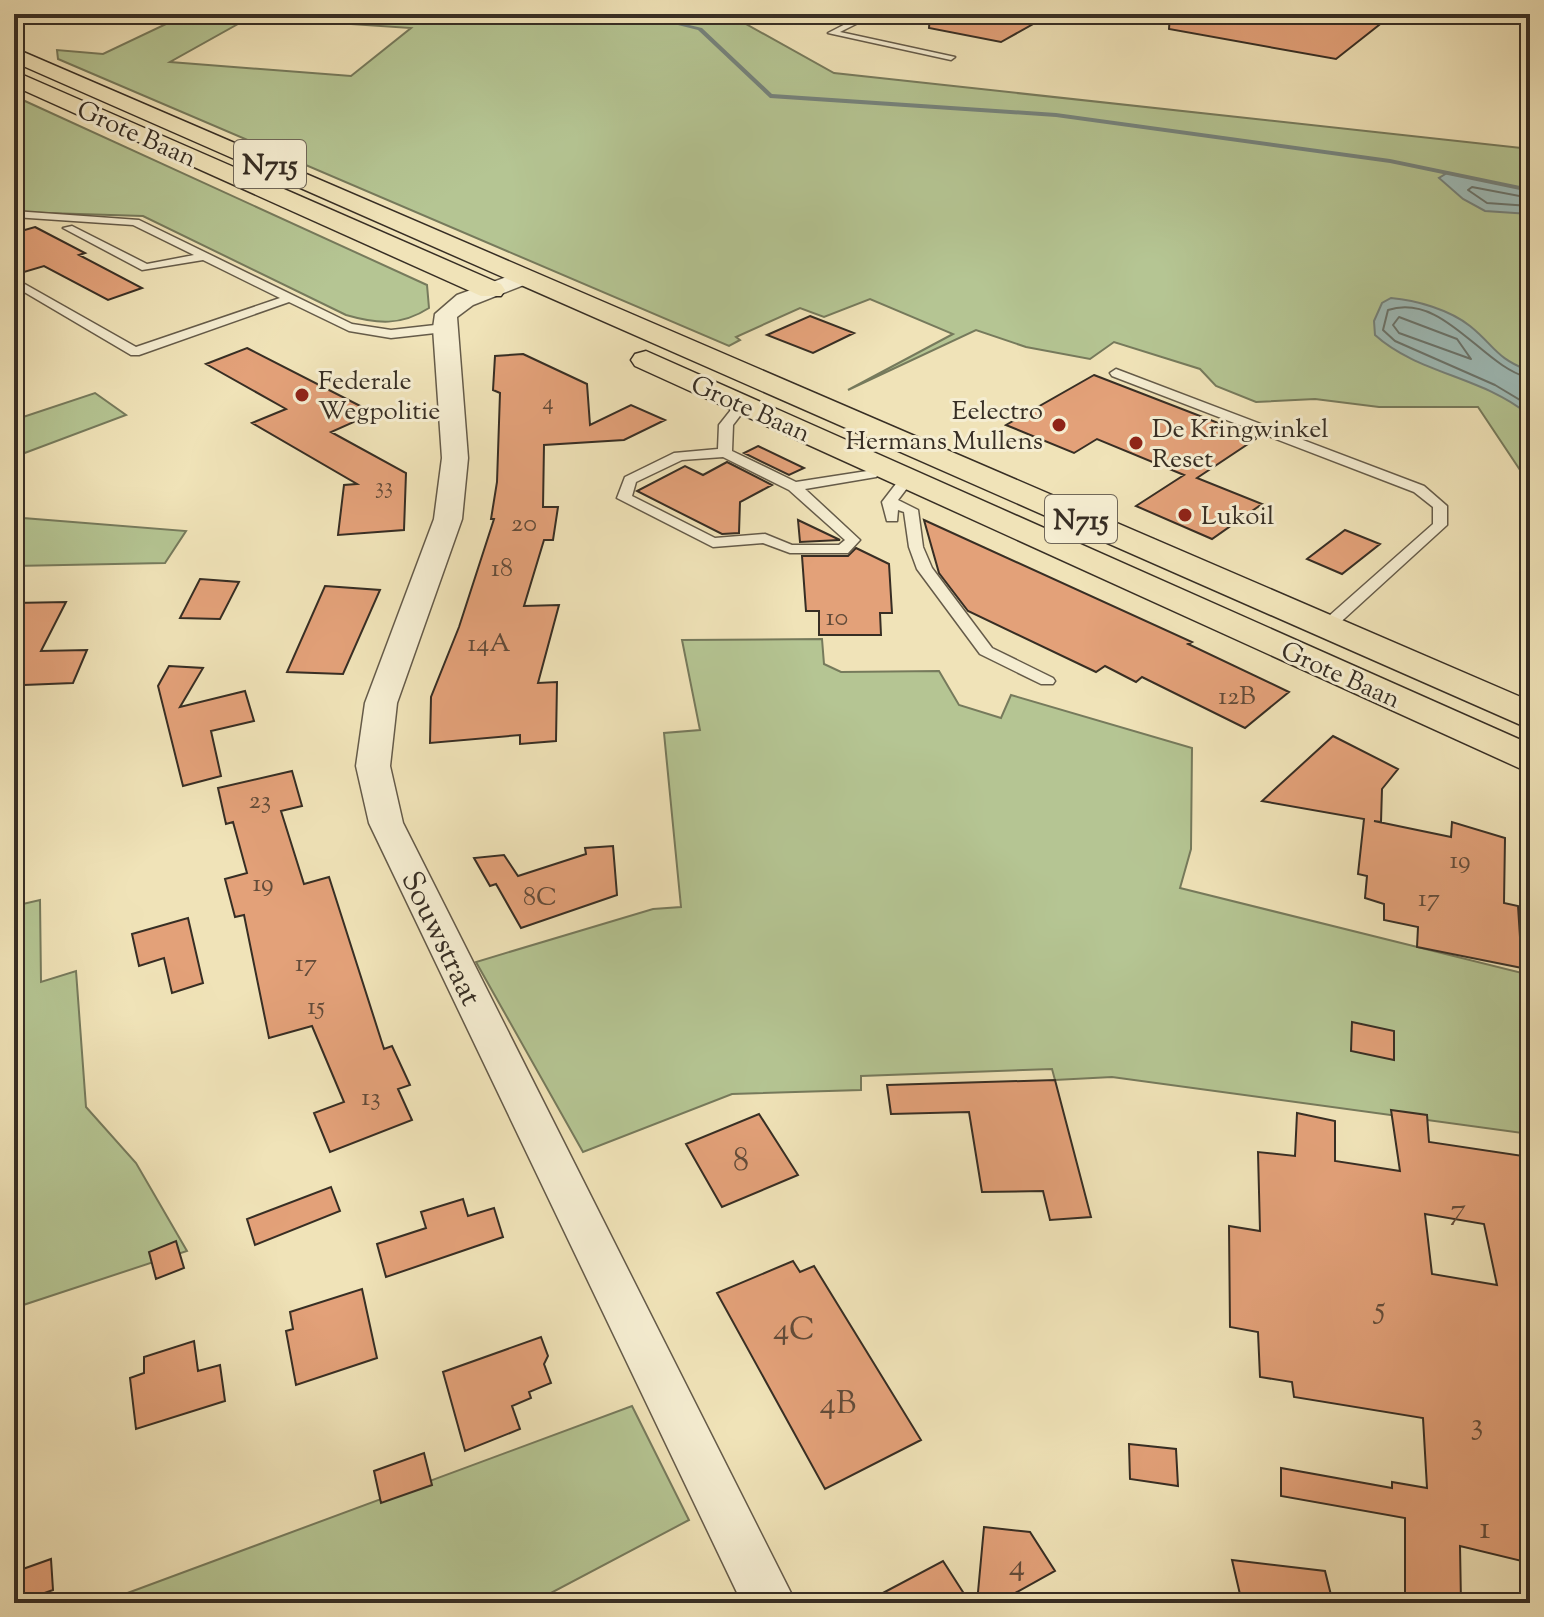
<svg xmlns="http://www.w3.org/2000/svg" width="1544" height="1617" font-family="'Sorts Mill Goudy',serif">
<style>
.green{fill:#b5c593;stroke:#767a5c;stroke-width:2}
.water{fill:#9ebcb9;stroke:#75837d;stroke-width:2}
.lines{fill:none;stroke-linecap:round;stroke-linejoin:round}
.shore{stroke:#6a756e;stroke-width:2}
.stream{fill:#75837d;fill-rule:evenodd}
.building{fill:#e3a179;stroke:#372e24;stroke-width:2;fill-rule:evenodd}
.service-casing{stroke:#655b49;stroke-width:3}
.minor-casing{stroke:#655b49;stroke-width:3}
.primary-casing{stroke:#372e24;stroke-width:3}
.trunk-casing{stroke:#372e24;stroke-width:3}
.service{fill:#f5edd1;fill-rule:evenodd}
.minor{fill:#f5edd1;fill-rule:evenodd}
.primary{fill:#f0e3b8;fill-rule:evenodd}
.trunk{fill:#f0e3b8;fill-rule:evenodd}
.poi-dot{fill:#8f2418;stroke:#f5edd1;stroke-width:3}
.labels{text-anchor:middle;stroke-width:6;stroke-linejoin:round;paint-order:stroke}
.far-number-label{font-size:22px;fill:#624b39}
.far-street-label{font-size:26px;fill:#372e24;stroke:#f5edd1}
.far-poi-label{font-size:26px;fill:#372e24;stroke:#f5edd1;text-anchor:start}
.number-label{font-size:26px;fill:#624b39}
.shield{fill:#f5edd1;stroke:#706758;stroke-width:2}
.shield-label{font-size:28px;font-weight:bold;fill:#372e24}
.street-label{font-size:30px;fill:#372e24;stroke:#f5edd1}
.near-number-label{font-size:32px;fill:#624b39}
</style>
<rect width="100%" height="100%" fill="#f0e3b8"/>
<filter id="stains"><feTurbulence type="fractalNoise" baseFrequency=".0025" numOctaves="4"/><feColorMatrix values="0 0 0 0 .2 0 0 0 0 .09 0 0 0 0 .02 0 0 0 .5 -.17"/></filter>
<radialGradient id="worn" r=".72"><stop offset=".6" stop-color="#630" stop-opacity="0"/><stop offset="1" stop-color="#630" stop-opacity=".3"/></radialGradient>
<path class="green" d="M187,14L254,15L170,62L351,76L411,28L335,23L348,14H728L834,73L1530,149V485L1478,407H1379L1315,399L1256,402L1216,386L1200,369L1114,342L1090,359L1026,347L976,330L848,390L953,334L870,299L824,317L800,308L736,337L740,340L729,346L58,59L57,50L103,54Z
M14,96L427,285L429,308C401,326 377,324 346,315L143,216L14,212Z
M95,393L126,415L14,457V420Z
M14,511L23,518L186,531L165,563L14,566Z
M822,639L824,664L841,672L939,671L959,705L1001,718L1011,695L1192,748L1191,849L1180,888L1530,975V1134L1112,1077L1055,1080L1052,1069L861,1076V1090L732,1094L583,1152L476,962L653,909L681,907L664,733L700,730L682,640Z
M40,900L41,982L76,971L86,1107L136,1163L187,1251L14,1308V906Z
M632,1406L689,1520L532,1603H114V1598Z"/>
<path class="water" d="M1447,173L1530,190V214L1485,211L1463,199L1439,178Z
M1391,298C1416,300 1450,310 1470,326C1495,346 1495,358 1530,371V416C1485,377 1418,374 1375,335L1374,321L1382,303Z"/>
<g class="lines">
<path class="shore" d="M1530,198L1472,187L1468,190L1487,203L1530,206
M1399,317L1457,339L1471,359L1399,333L1393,325Z
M1530,378C1483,368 1444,292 1388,310L1383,330L1395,341L1495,385L1530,406"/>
<path class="stream" d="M634,14H642L702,28L772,94L1056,113L1390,159L1530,188V192L1390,163L1056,117L770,98L698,30Z"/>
</g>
<path class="building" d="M930,14H1051L1001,42L929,28Z
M1170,14H1393L1336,59L1169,29Z
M35,227L85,253L79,255L142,288L108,300L44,266L14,275V233Z
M810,316L854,333L813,353L767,335Z
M247,348L374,413L331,432L406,473L404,530L338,535L344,485L357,484L252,423L286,409L206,364Z
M523,354L587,384L590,425L631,405L665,420L624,440L544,445L543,507H558L553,540H544L524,606L559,605L538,683L557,682L556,741L520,744V735L430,743L431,697L459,627L494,519H491L497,482L500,393L493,390L495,356Z
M1094,375L1257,438L1197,478L1262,504L1212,539L1136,506L1184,475L1097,439L1074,453L1006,425Z
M758,446L804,468L789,475L744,453Z
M727,462L772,485L740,502L739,533L722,534L637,491L685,466L703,475Z
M798,520L840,540L800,542Z
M924,520L1192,642L1188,644L1289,692L1245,728L1142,677L1136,682L1105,666L1096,672L968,611L939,573Z
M1345,530L1380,544L1342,574L1307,559Z
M856,548L889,564L892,613H880L881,635H819V611H806L802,556H848Z
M200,579L239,582L220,619L180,618Z
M325,586L380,590L343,674L287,672Z
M66,602L41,651L87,650L73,683L24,685L14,703V603Z
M169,666L203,668L180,707L245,691L254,721L211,731L221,776L183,786L158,686Z
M1333,736L1398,769L1382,789L1381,822L1374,821L1451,837L1452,822L1505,838L1504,903L1518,906L1522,968L1417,947L1418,927L1384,920V904L1365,898L1367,876L1358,874L1364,819L1262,801Z
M292,771L302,806L281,811L304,884L329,877L384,1049L392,1046L410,1085L398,1089L412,1120L330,1152L314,1113L344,1102L312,1026L269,1038L244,915L235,917L225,879L247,873L233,822L226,824L218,788Z
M613,846L617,895L521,928L496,884L490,886L474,858L504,855L518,876L586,854L585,848Z
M188,918L203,983L172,993L164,958L139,966L132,934Z
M1352,1022L1394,1031V1060L1351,1051Z
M1055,1080L1091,1217L1050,1220L1043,1191L982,1192L969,1112L891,1114L887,1085Z
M1391,1110L1427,1115L1429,1142L1530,1157V1563L1460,1546L1461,1603H1405V1518L1281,1496V1468L1392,1488V1482L1427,1488L1423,1418L1294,1397L1292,1382L1260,1377L1258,1332L1230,1327L1229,1226L1260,1231L1258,1152L1295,1156L1297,1113L1335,1121V1161L1400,1171ZM1425,1214L1484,1224L1497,1285L1432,1274Z
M759,1114L798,1175L722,1207L686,1144Z
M331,1187L340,1211L255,1245L247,1219Z
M463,1199L468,1216L494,1208L503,1237L386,1277L377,1244L426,1228L421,1212Z
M176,1241L184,1268L156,1279L149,1252Z
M793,1261L800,1272L814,1266L921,1440L825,1489L717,1293Z
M362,1289L377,1358L296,1385L286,1331L293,1329L290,1312Z
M541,1337L548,1356L544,1364L551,1383L529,1392L531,1398L512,1406L520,1429L465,1451L443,1372Z
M194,1341L198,1371L220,1365L225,1401L136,1429L130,1378L144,1373V1357Z
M1129,1444L1176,1449L1178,1486L1130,1479Z
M424,1453L432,1485L381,1503L374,1471Z
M984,1527L1030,1532L1055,1571L997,1603H977Z
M51,1559L53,1590L22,1601L20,1570Z
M1232,1560L1325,1571L1333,1603H1242Z
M943,1561L970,1603H864Z"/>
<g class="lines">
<defs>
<path id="service" d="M865,14H876L840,32L955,57L951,60L828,33Z
M14,211L139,220L352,324L391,330L444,324L450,328L444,332L391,338L349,331L289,302L139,355H131L14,286V278L136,347L280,298L203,260L142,270L63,228L72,226L147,264L194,255L133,225L14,217Z
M1116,369L1424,486L1447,506V525L1333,629H1321L1319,626L1321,623L1433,524V507L1414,492L1112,376L1110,373Z
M743,400L749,404L733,425L732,451L796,482L867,471L882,463L889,467L876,477L805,489L860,540L848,553H790L763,543L713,547L617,498L625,477L674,453L718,449L719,425L738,401ZM723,457L789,490L845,540L839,545H792L765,534L715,538L632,496L636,482L682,460Z
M907,475L914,479L898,500L918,510L923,547L932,568L992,648L1053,678L1055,681L1053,684H1041L980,654L917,569L909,547L904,512L898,510L897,521H887L882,502L902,476Z"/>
<path id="minor" d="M526,270L537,276L534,281L473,305L457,317L468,458L462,519L397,703L390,766L403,823L796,1603H742L369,823L356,766L365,703L434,519L442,458L433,328L435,314L457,295Z"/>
<path id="primary" d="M14,48L1530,701V729L14,62Z
M646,351L1530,744V773L635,366L631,360L635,354Z"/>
<path id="trunk" d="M14,71L501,284L505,290L501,296H481L14,86Z"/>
</defs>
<use href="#service" class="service-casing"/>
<use href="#minor" class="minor-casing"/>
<use href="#primary" class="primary-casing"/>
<use href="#trunk" class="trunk-casing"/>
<use href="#service" class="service"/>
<use href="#minor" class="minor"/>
<use href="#primary" class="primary"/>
<use href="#trunk" class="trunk"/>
</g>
<g class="poi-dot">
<circle cx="302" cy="395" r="8"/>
<circle cx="1059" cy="425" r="8"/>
<circle cx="1136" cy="443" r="8"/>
<circle cx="1185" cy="515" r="8"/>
</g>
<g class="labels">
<g class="far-number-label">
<text x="548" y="409">4</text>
<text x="384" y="493">33</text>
</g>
<g class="far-street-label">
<text transform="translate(137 133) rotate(24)" y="9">Grote Baan</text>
<text transform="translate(751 408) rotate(24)" y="9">Grote Baan</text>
<text transform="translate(1341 674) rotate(24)" y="9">Grote Baan</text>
</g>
<g class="far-poi-label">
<text x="318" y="389">Federale<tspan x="318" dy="30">Wegpolitie</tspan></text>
<text x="1043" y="419" text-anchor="end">Eelectro<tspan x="1043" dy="30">Hermans Mullens</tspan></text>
<text x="1152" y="437">De Kringwinkel<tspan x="1152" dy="30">Reset</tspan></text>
<text x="1201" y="524">Lukoil</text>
</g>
<g class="number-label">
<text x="524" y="531">20</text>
<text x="502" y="576">18</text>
<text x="837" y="625">10</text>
<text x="489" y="651">14A</text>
<text x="1237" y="704">12B</text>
<text x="260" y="808">23</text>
<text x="1460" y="868">19</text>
<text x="263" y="891">19</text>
<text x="540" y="905">8C</text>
<text x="1429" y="906">17</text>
<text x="306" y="971">17</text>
<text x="316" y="1014">15</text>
<text x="371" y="1105">13</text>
</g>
<g class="shield">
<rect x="234" y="140" width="72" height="48" rx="6"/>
<rect x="1045" y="495" width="72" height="48" rx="6"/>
</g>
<g class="shield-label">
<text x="270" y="174">N715</text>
<text x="1081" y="529">N715</text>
</g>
<g class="street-label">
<text transform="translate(442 938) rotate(64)" y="10">Souwstraat</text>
</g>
<g class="near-number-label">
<text x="741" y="1170">8</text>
<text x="1458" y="1219">7</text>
<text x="1380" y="1318">5</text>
<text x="794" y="1339">4C</text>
<text x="838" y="1413">4B</text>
<text x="1477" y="1434">3</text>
<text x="1485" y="1538">1</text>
<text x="1017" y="1575">4</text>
</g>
</g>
<rect width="1544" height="1617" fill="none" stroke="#f0e3b8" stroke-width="48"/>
<rect x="16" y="16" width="1512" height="1585" fill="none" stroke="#372e24" stroke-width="4"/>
<rect x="24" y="24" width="1496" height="1569" fill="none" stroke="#372e24" stroke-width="2"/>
<rect width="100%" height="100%" filter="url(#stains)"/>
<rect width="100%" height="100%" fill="url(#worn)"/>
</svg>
